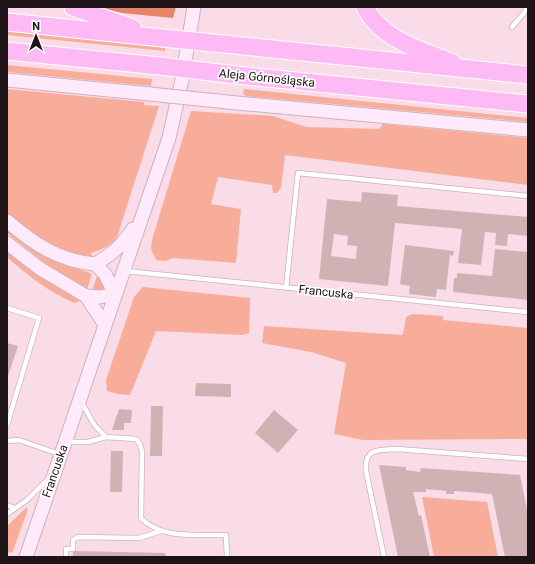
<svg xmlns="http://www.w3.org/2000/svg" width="535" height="564" font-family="Roboto,sans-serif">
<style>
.green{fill:#f7ad99}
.forest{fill:#e6846a}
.building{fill:#d1b2b4;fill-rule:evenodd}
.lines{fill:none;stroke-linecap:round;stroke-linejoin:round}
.lane-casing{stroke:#ceb2bd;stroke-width:6}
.secondary-casing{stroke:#ceb2bd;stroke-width:15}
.highway-casing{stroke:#fff;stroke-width:19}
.lane{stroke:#fff;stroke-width:4.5}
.secondary{stroke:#ffeafc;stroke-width:13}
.highway{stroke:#febaf5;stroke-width:17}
.secondary-bridge-casing{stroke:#ceb2bd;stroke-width:15;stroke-linecap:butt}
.highway-bridge-casing{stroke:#fff;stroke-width:19;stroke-linecap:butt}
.secondary-bridge{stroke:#ffeafc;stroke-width:13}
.highway-bridge{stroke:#febaf5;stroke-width:17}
.labels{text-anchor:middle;stroke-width:3.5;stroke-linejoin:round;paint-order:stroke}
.street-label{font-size:12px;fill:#1e1418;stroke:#fff}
</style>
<rect width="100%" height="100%" fill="#f9dce7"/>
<path class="green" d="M7,31L165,47V51L7,35Z
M7,65L152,79L151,86L7,72Z
M7,89L144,102V105L159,106L117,237C110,246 102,250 91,253L92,257C63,260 27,232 7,213Z
M244,89L528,118V122L246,96L243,94Z
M191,111L273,116L306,127L379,129L383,124L528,138V185L285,155L281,188L277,193H273L272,185L218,177L211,204L241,209L236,263L173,258L166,261L156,260L151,249L152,240Z
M7,228L26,244L40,253L92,274L87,289L53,269L7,233Z
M7,251L38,275L80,301L74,303C48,291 28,276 7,257Z
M97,276L105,283L106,291H92Z
M143,287L250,298L249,333L242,335L156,331L130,395L117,394L107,391L106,380L134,297Z
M412,314L443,316V320L528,328V439L363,440L334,434L346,363L311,352L262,343L264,326L403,335L406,317Z
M422,497L487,502L498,557H434Z
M27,507V512L12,553L9,552L7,554V526Z"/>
<path class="forest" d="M96,7H176L173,18L122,13Z"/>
<path class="building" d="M362,192L398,195L397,206L528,217V236L508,234L507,246L495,245L496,233L485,232L481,265L458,263L462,229L395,223L388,286L319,279L327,199L361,202ZM334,234L348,236L347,245L357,246L356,259L331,256Z
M405,245L454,251L453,256L450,255L446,290L437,289L436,297L409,294L410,286L400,284Z
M495,249L528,252V300L453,292L454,278H457V273L492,276Z
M7,343L18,346L7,379Z
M196,383L231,384V397L195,396Z
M151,406H163L162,456H150Z
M119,409L132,410L131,423H124V430H112Z
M274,410L298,430L278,453L255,433Z
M111,451H123L122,492H110Z
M379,465L406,467V470L420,472L421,468L520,475L528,515V557H505L492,494L454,491V494H446V491L426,489V492H413L419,516L421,515L430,557H398Z
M73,551L166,553L165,557H73Z"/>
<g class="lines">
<defs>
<path id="lane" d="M512,27L524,13L527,7
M125,271L528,312
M286,288L298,173L528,196
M7,308L39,318L7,425
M82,403L95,426L106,437
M7,441L19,440L59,454
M66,442H88L106,437L136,439L140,444L142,452L141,518C162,540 199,534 226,535L227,557
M7,505L14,508
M7,514L27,500L48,479
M66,557V549H73V540L78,537L139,538L161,531
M384,557L366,471C364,448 378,450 397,449L528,459"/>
<path id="secondary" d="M7,80L150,94
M237,103L528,130
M7,221C34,244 59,261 95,264C113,254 121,246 133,229
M7,243L39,268L86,296L100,297L115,294
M95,264L105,274L115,294
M86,296L105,325
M26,557L169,138L182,80L194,7"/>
<path id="highway" d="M73,7L132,28
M365,7C381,40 422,50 453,63
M7,22L162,38
M204,42L528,75
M7,51L160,66
M236,75L528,104"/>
</defs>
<use href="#lane" class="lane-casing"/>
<use href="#secondary" class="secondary-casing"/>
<use href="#highway" class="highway-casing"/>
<use href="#lane" class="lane"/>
<use href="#secondary" class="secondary"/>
<use href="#highway" class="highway"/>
<defs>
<path id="secondary-bridge" d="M150,94L237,103"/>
<path id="highway-bridge" d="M162,38L204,42
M160,66L236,75"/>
</defs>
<use href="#secondary-bridge" class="secondary-bridge-casing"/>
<use href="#highway-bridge" class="highway-bridge-casing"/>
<use href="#secondary-bridge" class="secondary-bridge"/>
<use href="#highway-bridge" class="highway-bridge"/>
</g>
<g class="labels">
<g class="street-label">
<text transform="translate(267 78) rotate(6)" y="4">Aleja Górnośląska</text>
<text transform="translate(326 292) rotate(6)" y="4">Francuska</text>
<text transform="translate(55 471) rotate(-71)" y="4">Francuska</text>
</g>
</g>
<rect width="535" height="564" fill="none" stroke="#1e1418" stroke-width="16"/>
<g transform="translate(36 36)" stroke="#ffffff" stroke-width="3" paint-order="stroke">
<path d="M0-3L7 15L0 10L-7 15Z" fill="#1e1418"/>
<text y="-6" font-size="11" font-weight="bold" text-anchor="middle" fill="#1e1418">N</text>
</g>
</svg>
